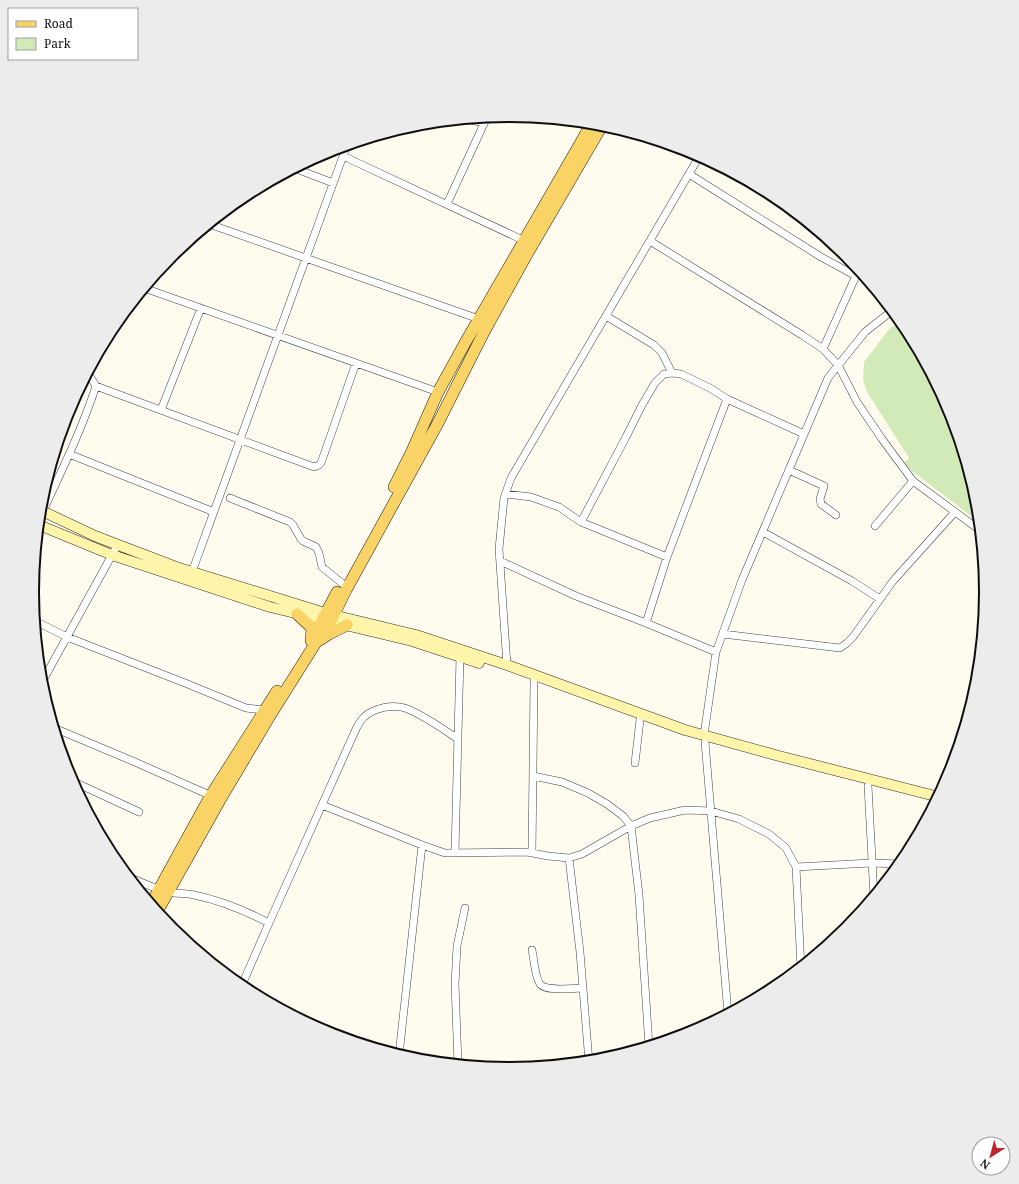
<svg xmlns="http://www.w3.org/2000/svg" width="1019" height="1184" font-family="'Noto Serif',serif">
<style>
.green{fill:#d2eab8}
.lines{fill:none;stroke-linecap:round;stroke-linejoin:round}
.minor-casing{stroke:#414141;stroke-width:8}
.secondary-casing{stroke:#303030;stroke-width:11}
.primary-casing{stroke:#1f1f1f;stroke-width:12}
.minor{stroke:#fff;stroke-width:7}
.secondary{stroke:#fff5aa;stroke-width:10}
.primary{stroke:#f9d365;stroke-width:11}
.rim{fill:none;stroke:#0e0e0e;stroke-width:2}
</style>
<rect width="100%" height="100%" fill="#fffcef"/>
<path class="green" d="M902,322L907,327L951,409L978,499L980,523L903,464L909,458L867,392L863,380L864,362L890,328Z"/>
<g class="lines">
<defs>
<path id="minor" d="M466,119L484,123
M343,156L525,241
M294,168L333,183
M689,174L821,257L856,276
M447,204L487,117
M209,224L479,319
M650,241L802,335L823,349L838,365L857,402L882,439L913,481L981,531
M144,288L438,392
M606,316L654,345L662,353L672,373
M823,349L859,269
M96,386L314,467L319,465L321,463L356,363
M161,410L201,308
M69,454L214,512
M789,470L824,486L820,499L821,504L836,515
M506,494L531,497L559,507L581,522L667,557
M230,498L290,522L293,525L301,539L303,541L316,547L319,553L322,567L343,584
M43,511C62,470 82,429 96,386L88,373
M581,522L626,437L642,405L655,383L664,374L672,373L681,374L710,388L727,399L804,434
M875,526L913,481
M763,532L852,581L880,599
M500,561L576,596L646,623L716,652
M192,572L347,145
M35,621L67,637L185,683L246,708L264,710
M646,623L667,557L727,399
M723,634L840,648L847,643L853,637L893,581L955,512
M507,665L499,549L504,498L511,478L700,155
M41,684L118,544
M54,728L135,762L214,797
M704,735L716,652L742,580L828,378L865,332L893,310
M705,742L728,1014
M635,763L640,720
M533,776L562,782L588,793L607,804L623,816L631,826L639,895L649,1046
M72,781L139,812
M868,786L874,897
M322,805L422,845L445,853L527,852L548,856L569,858L582,854L631,826L650,818L685,810L711,811L739,819L769,834L786,848L796,867L801,968
M455,853L460,657
M532,853L534,681
M569,858L580,952L589,1062
M796,867L871,863L901,864
M129,877C142,883 156,889 169,892C177,894 186,893 194,895C219,900 246,911 269,923
M532,950C534,959 535,977 540,984C546,992 573,988 583,988
M242,986L331,1035
M241,987L269,923L356,729C358,725 361,720 364,717C374,708 392,704 405,708C422,714 443,729 458,739
M399,1055L422,845
M458,1064L455,984L457,946L465,908
M487,1067L562,1064"/>
<path id="secondary" d="M40,510L95,536L176,567L325,613L416,635L507,665L685,730L779,756L939,797
M39,525L112,555L270,607L412,641L479,663"/>
<path id="primary" d="M394,487L412,451L438,392L465,343L592,123
M297,614L311,627L312,629L311,641
M316,632L337,592
M320,640L329,634L347,625
M151,904L211,795L277,691
M157,912L220,800L271,714L315,644L331,621L346,590L438,423L484,332L526,256L603,124"/>
</defs>
<use href="#minor" class="minor-casing"/>
<use href="#secondary" class="secondary-casing"/>
<use href="#primary" class="primary-casing"/>
<use href="#minor" class="minor"/>
<use href="#secondary" class="secondary"/>
<use href="#primary" class="primary"/>
</g>
<path d="M0 0H1019V1184H0ZM39 592a470 470 0 1 1 940 0a470 470 0 1 1-940 0Z" fill="#ececec" fill-rule="evenodd"/>
<path class="rim" d="M39 592a470 470 0 1 1 940 0a470 470 0 1 1-940 0Z"/>
<rect x="8" y="8" width="130" height="52" fill="#ffffff" stroke="#9f9f9f"/>
<rect x="16" y="21" width="20" height="6" fill="#f9d365" stroke="#9f9f9f"/>
<text x="44" y="28" font-size="12" fill="#0e0e0e">Road</text>
<rect x="16" y="38" width="20" height="12" fill="#d2eab8" stroke="#9f9f9f"/>
<text x="44" y="48" font-size="12" fill="#0e0e0e">Park</text>
<g transform="translate(991 1156) rotate(216)"><circle r="19" fill="#ffffff" stroke="#9f9f9f"/>
<path d="M0-3L7 15L0 10L-7 15Z" fill="#bf252e"/>
<text y="-6" font-size="11" font-weight="bold" text-anchor="middle" fill="#0e0e0e">N</text>
</g>
</svg>
